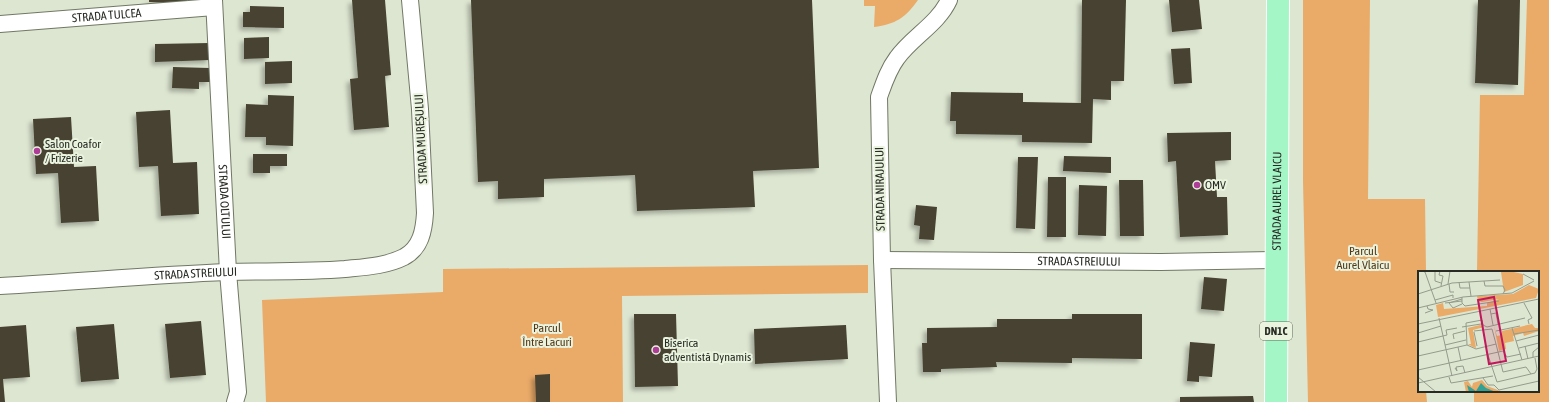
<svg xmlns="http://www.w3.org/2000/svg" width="1549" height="402" font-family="'Asap Condensed',sans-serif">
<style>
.green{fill:#eaaa68}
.building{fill:#474230;filter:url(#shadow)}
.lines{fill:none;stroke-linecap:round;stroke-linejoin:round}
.minor-casing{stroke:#707865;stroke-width:18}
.primary-casing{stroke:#fff;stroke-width:24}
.minor{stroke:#fff;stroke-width:16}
.primary{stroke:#a4f6c7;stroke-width:22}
.poi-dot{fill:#ae3d98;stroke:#eaf3de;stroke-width:1.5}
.labels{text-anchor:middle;stroke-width:4;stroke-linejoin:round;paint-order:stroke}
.shield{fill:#eaf3de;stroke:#62675b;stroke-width:1}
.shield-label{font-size:11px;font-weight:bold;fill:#272b23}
.street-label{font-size:12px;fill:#272b23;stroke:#eaf3de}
.poi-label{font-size:12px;fill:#272b23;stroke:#eaf3de;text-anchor:start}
.park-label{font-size:12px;fill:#543717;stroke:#eaf3de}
.inset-road{fill:none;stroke:#949b8b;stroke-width:1}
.view{fill:#c2185b;fill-opacity:0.15;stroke:#c2185b;stroke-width:2}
.inset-edge{fill:none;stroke:#272b23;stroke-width:2}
</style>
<defs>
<filter id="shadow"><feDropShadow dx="-3.5" dy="3.5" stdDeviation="2" flood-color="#0004"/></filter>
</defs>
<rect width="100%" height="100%" fill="#dde6d1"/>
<path class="green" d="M864,0H918C905,18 896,24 874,27L875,6H864Z
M1303,0H1370L1368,199H1425L1426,272H1419V391H1426L1427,402H1308L1303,181Z
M1527,0H1549V402H1474V391H1538V272H1477L1480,95H1524Z
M868,265V293L622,296L623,402H266L262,300L443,292V269Z"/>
<path class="building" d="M149,0H187L186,4L149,2Z
M352,0H385L391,75L385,76L389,127L354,130L350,79L358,78Z
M471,0H812L819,168L753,171L755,207L637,211L635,175L544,179V197L498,199V181L478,182Z
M1082,0H1126L1124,81H1111V100L1093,99L1092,143L1022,142V135L956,134V121H950L951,92L1023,93V102L1081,103Z
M1169,0H1199L1202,29L1172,32Z
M1478,0H1520L1518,85L1475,83Z
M250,6L284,7V28L243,27V12H250Z
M269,37V58L244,59V38Z
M210,43V60L155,62V44Z
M1190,48L1192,83L1174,84L1171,49Z
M292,61V83L265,84V62Z
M173,67L210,68V82H199V89L172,88Z
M268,95L294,96L293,146L266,145V137H245L246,104L268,105Z
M170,110L173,163L197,162L199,214L161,216L158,166L139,167L136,112Z
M71,117L74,167L96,166L99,221L61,223L58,173L36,174L33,119Z
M1231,132V160L1215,161L1217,197H1227L1228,235L1180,237L1176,161L1168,162L1167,133Z
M253,154H287V166H270V173H253Z
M1064,156L1111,157V173L1063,171Z
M1018,157H1038L1035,229L1016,228Z
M1048,177H1066V237H1047Z
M1119,180H1143L1144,236H1120Z
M1079,185L1107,186L1106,236L1078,235Z
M916,205L937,207L934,240L919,239L920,226L914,225Z
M1204,277L1227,279L1224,311L1201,309Z
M634,314H676L678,386L635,387Z
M1072,314H1142V359L1072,358V363L996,362L997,367L941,369V372H923L922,343H927V328L997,327V319H1072Z
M201,321L206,375L170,378L165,324Z
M114,324L119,379L81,382L76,327Z
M26,325L30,377L3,379L5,402H0V327Z
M846,325L848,359L755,364L754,329Z
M1190,342L1215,344L1212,377L1199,376V382L1187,381Z
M550,374V402H536L535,375Z
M1253,396L1254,402H1180V397Z"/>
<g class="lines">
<defs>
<g id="minor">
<path id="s1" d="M214,0L228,272L238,392L235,402"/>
<path id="s2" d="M0,24L214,7"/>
<path id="s3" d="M882,260L1161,262L1276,260"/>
<path id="s4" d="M0,286C76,282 151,275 227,272C266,271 306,272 345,269C365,267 386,266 404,257C421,248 424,230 425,213L420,109L410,0"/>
<path d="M888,402L882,260L879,97C884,83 888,70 897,58C912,37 938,24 949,0"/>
</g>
<g id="primary">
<path id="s5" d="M1276,402L1278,0"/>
</g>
</defs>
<use href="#minor" class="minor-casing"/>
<use href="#primary" class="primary-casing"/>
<use href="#minor" class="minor"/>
<use href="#primary" class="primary"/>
</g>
<g class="poi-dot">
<circle cx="37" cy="151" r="4"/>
<circle cx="1197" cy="185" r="4"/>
<circle cx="656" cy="350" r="4"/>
</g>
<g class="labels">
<rect class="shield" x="1260" y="322" width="32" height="18" rx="3"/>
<g class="shield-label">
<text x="1276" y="335">DN1C</text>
</g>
<g class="street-label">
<text dy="4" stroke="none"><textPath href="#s2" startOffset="107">STRADA TULCEA</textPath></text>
<text transform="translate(421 139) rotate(-93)" y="4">STRADA MUREȘULUI</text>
<text transform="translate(880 189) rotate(-91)" y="4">STRADA NIRAJULUI</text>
<text dy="4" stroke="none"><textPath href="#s1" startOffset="202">STRADA OLTULUI</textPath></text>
<text dy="4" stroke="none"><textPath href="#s5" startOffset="201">STRADA AUREL VLAICU</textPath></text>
<text dy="4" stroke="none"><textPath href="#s3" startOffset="197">STRADA STREIULUI</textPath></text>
<text dy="4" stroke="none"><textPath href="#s4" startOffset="196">STRADA STREIULUI</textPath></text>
</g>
<g class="poi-label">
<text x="45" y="148">Salon Coafor<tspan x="45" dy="14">/ Frizerie</tspan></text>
<text x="1205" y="189">OMV</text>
<text x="664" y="347">Biserica<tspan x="664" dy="14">adventistă Dynamis</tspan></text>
</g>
<g class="park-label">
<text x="1363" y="255">Parcul<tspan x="1363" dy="14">Aurel Vlaicu</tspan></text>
<text x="547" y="332">Parcul<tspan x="547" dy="14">Între Lacuri</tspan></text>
</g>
</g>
<g transform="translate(1418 271)">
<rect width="121" height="121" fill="#dde6d1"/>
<path d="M73,0H91L105,3V14L86,21L83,1ZM111,14L121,18L118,27L20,46L18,34L25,32L26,38L69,35V32L81,28L64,31L60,30L59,25L95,23ZM114,53L117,57H121V60L106,65L105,62L95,65L96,70L87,72L88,78L81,80L76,55L79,65L84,64V60ZM62,54L66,56L55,59L58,77L55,76L50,73H53L50,57ZM64,109L69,115L85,121H48L46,111L50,110L54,116L55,112Z" fill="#eaaa68"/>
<path d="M63,112L68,117L78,121H51L49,114L58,120Z" fill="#31a196"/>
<path class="inset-road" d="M4,0L7,1L18,32M17,0V10L23,12M22,0L21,4L25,5L23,15M105,3L116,9M66,10L67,15H85L87,19L85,23M41,11L42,17H52M51,11L53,25M30,13L32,0M31,13L32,21H36M0,23L34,12L82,9M44,26V32L47,35L81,30M17,29L35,24V27M27,32L44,30M106,32L114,47L110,49L111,53M44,33L35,37L31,32L44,28M0,37L45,26L94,22L116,10M72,38L75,54M7,42L15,39L10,38L9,35M73,43L78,42L80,53M21,47L34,105M0,53L121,28M44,56L63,53L69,56L107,47M94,57L104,89M56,60L74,58L78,73M78,60L102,55M56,61L59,75M0,62L23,55M96,63L121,59M36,68L35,63L47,60M98,70L121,64M0,71L29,64L28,59L39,57M27,74L48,69M49,74L48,52L64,49L65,54M107,75L110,88M40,76L43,90M101,77L121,72M70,84L79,111L117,102L119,98L117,87M0,85L49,74L58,78L78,73L85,101L108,96L113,103M115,86V81L121,76M37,97L39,100L38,96L45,95L47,102M0,99L85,80L89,86L103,83M0,106L18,121M31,106L33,112L75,105M65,107L70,114H76M0,112L121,85M76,114L81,119L121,110"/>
<path class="view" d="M76,26L88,90L71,93L60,29Z"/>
<rect width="121" height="121" class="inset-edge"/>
</g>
</svg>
